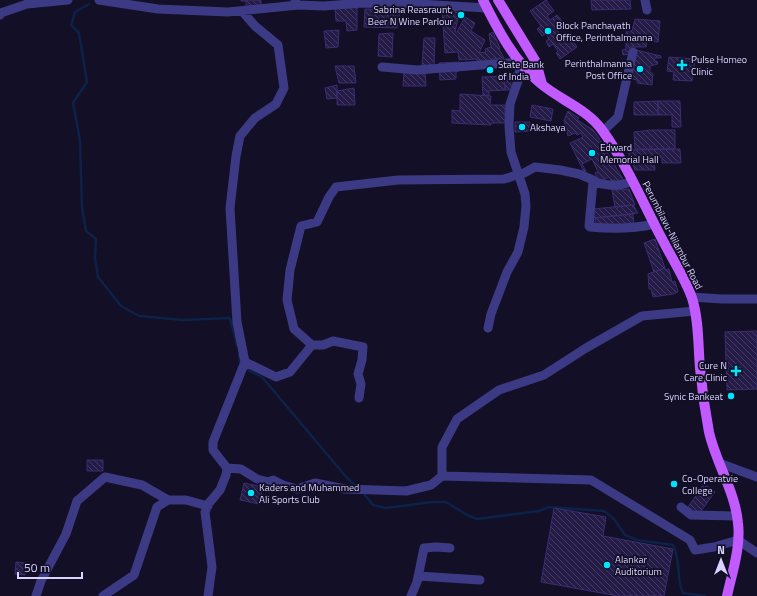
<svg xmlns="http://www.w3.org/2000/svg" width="757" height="596" font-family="'Titillium Web',sans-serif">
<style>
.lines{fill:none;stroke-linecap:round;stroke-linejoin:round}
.stream{stroke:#0c2248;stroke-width:2.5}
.building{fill:url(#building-back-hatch);stroke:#3b2d73}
.minor{stroke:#3d3a85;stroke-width:9}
.primary{stroke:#c25bff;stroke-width:10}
.poi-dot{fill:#00e5ff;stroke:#130f26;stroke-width:1.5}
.labels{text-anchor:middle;stroke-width:3.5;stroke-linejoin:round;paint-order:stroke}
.poi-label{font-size:10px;fill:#d9d4ff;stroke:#130f26;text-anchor:start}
.street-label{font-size:10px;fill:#d9d4ff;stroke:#130f26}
</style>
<defs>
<pattern id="building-back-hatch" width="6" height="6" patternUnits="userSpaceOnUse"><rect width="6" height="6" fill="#241b47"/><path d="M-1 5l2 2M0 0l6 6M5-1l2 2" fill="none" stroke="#433b63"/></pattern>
</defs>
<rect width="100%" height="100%" fill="#130f26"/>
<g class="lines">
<path class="stream" d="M89,4L75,12L71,25L79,33L87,82L73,103L80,140L82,208L86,231L96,239L95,258L98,277L121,306L139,316L183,320L230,318L237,345
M239,354L240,362
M248,370L262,377L347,478L356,486
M365,495L373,505L386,508L432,502H446L467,515L477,519L539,511L549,507L604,511L614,519L625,535L637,540L673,545C681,560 676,578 683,593L705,596"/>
</g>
<path class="building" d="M241,0H261V5L246,6V1H241Z
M546,0L554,11L547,16L550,20L557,15L563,22L555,27L565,42L571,38L577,47L560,59L556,53L558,51L553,44L549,47L546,41L549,39L546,34L542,36L537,29L541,26L530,11Z
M591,0H630L631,9L592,10Z
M357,6V30L347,31L346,21H336L335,8Z
M365,9L400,10L397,28L364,27Z
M460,9L455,32H457L465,17L475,23L471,31L485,40L479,53L486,52L485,49L491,47L489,34L493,32L500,48L499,49L504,58L492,59V61L477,62V59L459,60L458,52L445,53L442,10Z
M635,19L660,21L658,42L647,41L646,47H630L629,54L623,55L622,50L626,49V30L632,31Z
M339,30L338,47L326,48L324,31Z
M393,33L392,57L378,56L379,34Z
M424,38H435L434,66L422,65Z
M636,50L661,56V58H655V59L654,60V61H657L658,64L650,66V72L653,74L652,85L637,83V80L628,78Z
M669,57L695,59L692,81L673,80L674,72L667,71Z
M459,62V71L456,72V79L440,80L439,63Z
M335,66H354L356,83H339Z
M404,70H425L426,86H403Z
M517,73L513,90H505L504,74Z
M504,76L505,90L489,91V96L483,95L482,77Z
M337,85V98L327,99L325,88Z
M354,88L355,105H337V91Z
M460,94L491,96L490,105H505V123H491V125L452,123V110L460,111Z
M658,101V115H634V102Z
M658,101H680L681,127H672V115H658Z
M532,105L553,109L551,121L530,117Z
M568,111L579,118L577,120L592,129L597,135L624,181L617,185L615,180L612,182L609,177L599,182L595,173L598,172L592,159L582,164L586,171L584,172L570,143L583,137L581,133L577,135L575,133L568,136L564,120Z
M515,122H530V131L515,132Z
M650,130H675V149H635L634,132Z
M675,149H680L681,163H662V157H654V160L632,161L629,155V150Z
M654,160L655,170H635L632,161Z
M629,189L635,205L615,207L612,190Z
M633,205L638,213L595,218L592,217L593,209Z
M633,214L634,225H597L595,223V218Z
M655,239L665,268L654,272L644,243Z
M665,268V270L669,269L672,282L675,281L678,292L673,294L653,297L651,289H649L648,274Z
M757,331V389L727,390L725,332Z
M87,460H103V471H87Z
M244,483L263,487L259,504L240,500Z
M704,484L715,492L699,514L688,507Z
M554,508L606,517L603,536L673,549L664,596H618L541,582Z
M16,562L25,563V575L15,574Z"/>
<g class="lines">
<path class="minor" d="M99,0L158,9L228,12L298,5
M645,0L647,10
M295,1L298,5L324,6L363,3L418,4L487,8
M0,15L1,13L27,4L68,0
M382,67L417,70L520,62L519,78L510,104L509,126L511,152L525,194L526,206L524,227L518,252L507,272L491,314L488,328
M603,131L618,117L633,52
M593,182L589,226L590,227C612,229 633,229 654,224
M692,297L722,299H757
M312,345L294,329L287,300L290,270L301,226L317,222L329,197L336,187L398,180L504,179L524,173L535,167L560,170L579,174L593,180V182C607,185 618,188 632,181
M245,362L276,377L290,372L312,345H323L333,341L363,347L362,360L358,374L361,384L359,398
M719,463L757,477
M227,468L241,469L257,479L269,482L273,480L283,485L297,489L315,483L345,489L406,491L431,485L442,476V447L457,419L499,390L544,375L586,348L642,316L695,311
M442,476L591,480L690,540L695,550L714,547L738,540L757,553
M681,507L691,515L737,516
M418,576L480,580
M36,596L41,581L66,534L77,501L105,477L142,485L168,500
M103,596L134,575L157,507L168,500H186L208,506
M208,596L212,567L205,512L209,503L220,490L226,475L227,468L213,450V442L245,362L237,322L230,208L236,156L240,136L255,118L276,104L284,88L278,45L255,26L242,11
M411,596L417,582L424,548L436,547L450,548"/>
<path class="primary" d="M483,0C498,30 514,61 540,83C560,100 587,109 602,130C625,161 643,203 661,237C670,255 686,280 692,298C699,320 698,345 700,368C702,390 705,411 709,432C716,463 735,491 738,523C741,547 732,573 727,596
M498,0L536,62L542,84"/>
</g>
<g class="poi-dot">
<circle cx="461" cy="15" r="4"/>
<circle cx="548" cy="31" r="4"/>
<path d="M680 59h4v4h4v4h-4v4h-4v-4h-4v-4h4z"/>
<circle cx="640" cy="69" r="4"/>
<circle cx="490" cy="70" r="4"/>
<circle cx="522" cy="127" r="4"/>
<circle cx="592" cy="153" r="4"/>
<path d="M734 365h4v4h4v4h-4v4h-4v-4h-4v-4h4z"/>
<circle cx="731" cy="396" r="4"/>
<circle cx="674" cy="484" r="4"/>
<circle cx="251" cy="493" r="4"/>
<circle cx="607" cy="565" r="4"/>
</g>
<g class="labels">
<g class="poi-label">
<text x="453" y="13" text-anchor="end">Sabrina Reasraunt,<tspan x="453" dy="12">Beer N Wine Parlour</tspan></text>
<text x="556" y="29">Block Panchayath<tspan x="556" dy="12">Office, Perinthalmanna</tspan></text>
<text x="691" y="63">Pulse Homeo<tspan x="691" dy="12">Clinic</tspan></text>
<text x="632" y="67" text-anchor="end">Perinthalmanna<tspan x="632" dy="12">Post Office</tspan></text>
<text x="498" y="68">State Bank<tspan x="498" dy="12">of India</tspan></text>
<text x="530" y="131">Akshaya</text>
<text x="600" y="151">Edward<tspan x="600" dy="12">Memorial Hall</tspan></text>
<text x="727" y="369" text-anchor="end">Cure N<tspan x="727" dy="12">Care Clinic</tspan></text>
<text x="723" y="400" text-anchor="end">Synic Bankeat</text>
<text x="682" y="482">Co-Operatvie<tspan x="682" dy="12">College</tspan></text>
<text x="259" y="491">Kaders and Muhammed<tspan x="259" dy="12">Ali Sports Club</tspan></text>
<text x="615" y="563">Alankar<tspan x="615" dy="12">Auditorium</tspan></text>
</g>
<g class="street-label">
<text transform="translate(673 235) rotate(63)" y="4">Perumbilavu-Nilambur Road</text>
</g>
</g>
<g transform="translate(721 560)" stroke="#130f26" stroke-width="3" paint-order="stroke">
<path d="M0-3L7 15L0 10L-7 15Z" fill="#d9d4ff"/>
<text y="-6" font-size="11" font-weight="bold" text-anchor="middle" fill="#d9d4ff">N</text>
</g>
<path d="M18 572v6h64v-6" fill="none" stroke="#d9d4ff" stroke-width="2"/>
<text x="24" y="572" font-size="12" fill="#d9d4ff" stroke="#130f26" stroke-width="3" paint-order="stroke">50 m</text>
</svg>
